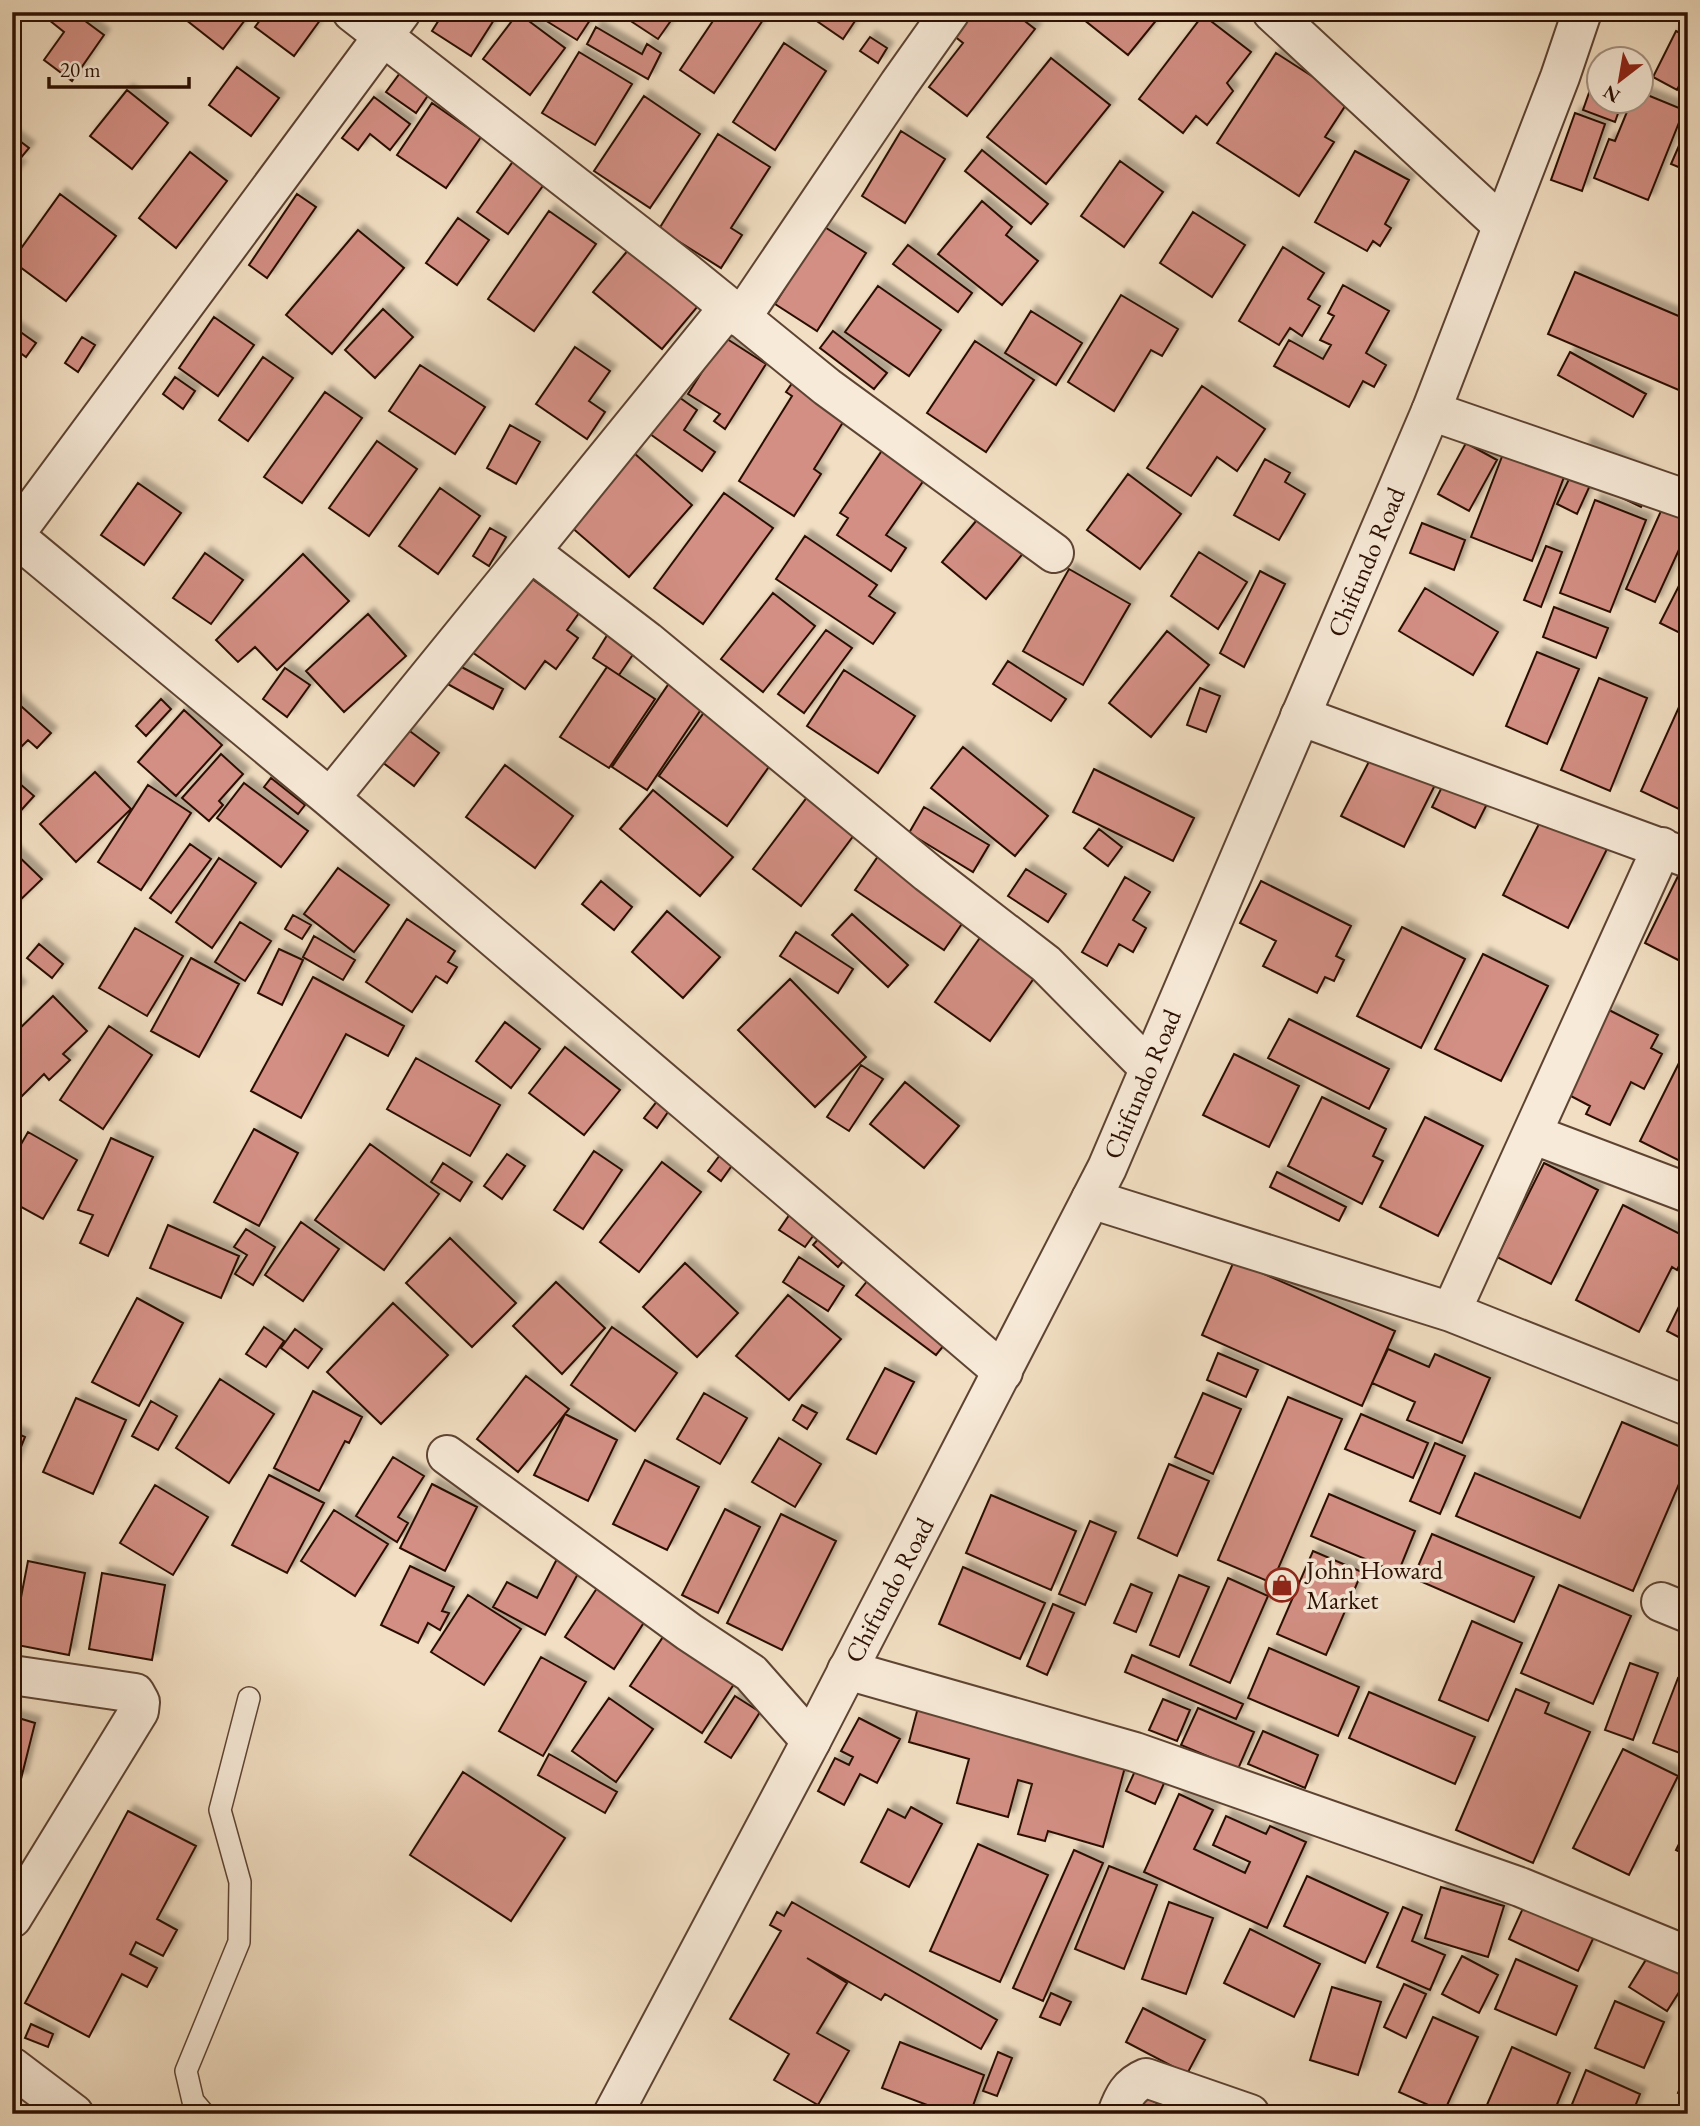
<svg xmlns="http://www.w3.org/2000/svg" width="1700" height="2126" font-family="'EB Garamond',serif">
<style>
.building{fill:#d38f84;stroke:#2b0f02;stroke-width:2;filter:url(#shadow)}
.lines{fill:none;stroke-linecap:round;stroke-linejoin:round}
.service-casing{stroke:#5d4332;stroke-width:24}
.minor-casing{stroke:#5d4332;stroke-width:42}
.tertiary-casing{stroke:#5d4332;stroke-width:42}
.service{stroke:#f7ead8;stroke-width:21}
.minor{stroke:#f7ead8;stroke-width:38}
.tertiary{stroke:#f7ead8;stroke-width:38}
.labels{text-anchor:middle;stroke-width:7;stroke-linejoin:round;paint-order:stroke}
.street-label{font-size:26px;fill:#2b0f02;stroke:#f7ead8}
.poi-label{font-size:26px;fill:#2b0f02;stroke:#f7ead8;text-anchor:start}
</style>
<defs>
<filter id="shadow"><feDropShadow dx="6" dy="-6" stdDeviation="2" flood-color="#0004"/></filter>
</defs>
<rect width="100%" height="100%" fill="#f2dfc3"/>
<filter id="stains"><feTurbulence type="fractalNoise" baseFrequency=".00286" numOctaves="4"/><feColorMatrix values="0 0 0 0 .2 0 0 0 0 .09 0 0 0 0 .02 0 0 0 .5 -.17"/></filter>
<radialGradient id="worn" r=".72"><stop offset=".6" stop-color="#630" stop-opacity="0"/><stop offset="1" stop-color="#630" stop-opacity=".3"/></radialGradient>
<path class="building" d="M12,12H22L12,26Z
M39,12H73L104,35L72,81L44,60L64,32Z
M176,12H251L223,49Z
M266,12H326L294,56L255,27Z
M444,12H499L471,56L432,31Z
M532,12H583L592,17L577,40Z
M617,12H677L658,39Z
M719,12L767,14L714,93L680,70Z
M810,12H861L843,39L808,15Z
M957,12H1013L1035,29L967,116L929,87L963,43L944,28Z
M1089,12H1163L1128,55L1083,19Z
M518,13L565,48L530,95L483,59Z
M1203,15L1251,52L1227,83L1233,91L1207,125L1196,116L1183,133L1139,99Z
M596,27L642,54L647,44L661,53L648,79L587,44Z
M1676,31L1688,37V83L1682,80L1677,90L1653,77Z
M870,37L887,48L878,63L860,51Z
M784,43L826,71L775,150L733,122Z
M579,52L632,84L595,145L542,113Z
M1276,53L1349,100L1325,137L1334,142L1299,196L1217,143Z
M1051,58L1110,105L1046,184L987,137Z
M237,67L279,98L251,136L209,105Z
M403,69L431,91L416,113L386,92Z
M1596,73L1598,74V102H1622L1615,122L1583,110Z
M127,90L168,123L132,169L90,136Z
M1640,92L1684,110L1648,200L1594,178L1609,139L1615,141L1631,102H1640Z
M644,96L700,134L650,208L594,171Z
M374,97L410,124L390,150L370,134L358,150L342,138Z
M432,103L481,137L446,188L397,155Z
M1575,113L1605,124L1582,191L1551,180Z
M1688,125V171L1671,164Z
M901,131L945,159L905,223L862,196Z
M718,134L770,167L731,228L742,235L721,268L659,229Z
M12,135L29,148L20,159L12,154Z
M982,150L1048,204L1031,224L965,171Z
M1355,151L1409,180L1385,224L1391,228L1380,246L1373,241L1367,251L1315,222Z
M190,152L227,181L176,248L139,218Z
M519,153L550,176L508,234L477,212Z
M1120,161L1163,192L1124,247L1081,216Z
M12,162L20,167L12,177Z
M60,194L116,236L66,301L12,261Z
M297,194L316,207L267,278L249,265Z
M982,201L1012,227L1006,235L1038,261L1002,305L938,254Z
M549,211L596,244L534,331L488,299Z
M1193,212L1245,245L1212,297L1160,263Z
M458,218L489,240L457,285L426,263Z
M823,226L866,253L817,331L775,304Z
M358,230L404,268L332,354L286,315Z
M908,245L972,293L958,312L893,264Z
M1283,247L1324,273L1308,299L1320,306L1302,336L1290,328L1279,345L1239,321Z
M629,249L698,306L662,349L593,292Z
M1575,272L1688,320V394L1548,334Z
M1343,285L1389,311L1366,353L1386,365L1374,387L1363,381L1349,407L1274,366L1289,340L1323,359L1331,345L1320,340L1334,316L1328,313Z
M878,286L941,330L909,376L845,332Z
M1121,295L1178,329L1162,356L1151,350L1114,411L1068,382Z
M383,309L413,337L375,378L345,350Z
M1031,311L1082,343L1056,385L1005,353Z
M214,317L254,345L218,396L179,368Z
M12,326L36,343L26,357L12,347Z
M833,331L887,373L874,389L820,348Z
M82,337L95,345L78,372L65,363Z
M724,337L766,364L725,429L714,421L720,414L688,394Z
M975,341L1034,380L986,452L927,413Z
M575,347L610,371L589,401L605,412L587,439L536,404Z
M1570,352L1646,394L1633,417L1558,375Z
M263,357L293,378L248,441L219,420Z
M420,365L485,407L455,454L389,411Z
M175,377L195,391L183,409L163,394Z
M795,379L845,419L814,469L821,474L794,516L739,481L792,396L786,392Z
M1202,386L1265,429L1237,471L1217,457L1191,496L1147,468Z
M325,392L362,418L302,503L264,477Z
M676,395L697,410L684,430L715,452L702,471L650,434Z
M510,425L540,442L516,484L487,468Z
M377,441L417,469L369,536L329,508Z
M1466,443L1497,460L1469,511L1438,494Z
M1586,444L1655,478L1641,507L1591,483L1577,514L1557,504Z
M883,449L926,477L886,535L906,548L891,571L837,535L848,518L840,513Z
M634,453L692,505L629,577L570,526Z
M1503,454L1564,477L1532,561L1471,537Z
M1265,459L1290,473L1285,482L1305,494L1279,540L1234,515Z
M1128,474L1181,514L1140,569L1087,530Z
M138,483L181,513L144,565L101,535Z
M440,488L480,516L438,574L399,546Z
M1670,491L1688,499V530L1655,602L1626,589Z
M724,493L773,528L703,624L654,588Z
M1595,500L1646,520L1610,612L1560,593Z
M981,515L1025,551L986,599L942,562Z
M1422,523L1465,540L1454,570L1410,553Z
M490,528L506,537L489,566L473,556Z
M805,536L877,585L869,596L895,613L873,644L776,579Z
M1546,546L1562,552L1541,607L1524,600Z
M1199,552L1247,582L1218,629L1171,596Z
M205,553L243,580L211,624L173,598Z
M303,554L349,601L277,670L255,647L238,662L216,640Z
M1688,568V637L1660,623Z
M1069,569L1130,604L1083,685L1023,651Z
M1260,571L1285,584L1244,667L1220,653Z
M524,573L579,613L567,630L578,638L556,669L545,661L525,689L469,650Z
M1425,588L1498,632L1473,675L1399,631Z
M773,593L815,626L763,692L721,659Z
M1554,607L1608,628L1596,658L1543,637Z
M368,614L406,656L344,712L306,671Z
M611,629L638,647L619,675L593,658Z
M826,630L852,648L804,713L778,694Z
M1167,631L1209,665L1151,737L1109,703Z
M1537,652L1579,669L1547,744L1506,726Z
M1008,661L1066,699L1051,721L993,684Z
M454,663L503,689L493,709L444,682Z
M607,667L655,699L609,768L560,737Z
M285,668L310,685L287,717L263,699Z
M844,670L915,716L878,773L807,726Z
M1599,678L1647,698L1610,791L1561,770Z
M672,679L706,702L647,790L612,767Z
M1200,688L1220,696L1206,732L1187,725Z
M12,698L51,733L37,748L28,740L12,756Z
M161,699L171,709L146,736L136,726Z
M1679,707L1688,711V801L1683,811L1641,791Z
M184,710L222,745L176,796L138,762Z
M705,711L773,761L727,826L659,776Z
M395,720L439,753L414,786L370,753Z
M1377,746L1439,777L1404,847L1341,816Z
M963,747L1048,816L1015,856L931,788Z
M221,754L243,774L219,801L223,805L209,821L182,798Z
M505,765L573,816L535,868L466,817Z
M1094,769L1194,818L1173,861L1073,812Z
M95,772L131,809L76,862L40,824Z
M1449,773L1492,794L1475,828L1432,807Z
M12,777L34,796L15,817L12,814Z
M271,778L305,805L298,814L264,787Z
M244,783L308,831L281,867L217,818Z
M148,785L191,813L141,890L98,862Z
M653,790L733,857L700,896L620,829Z
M811,792L860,827L801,906L753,869Z
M924,807L989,845L973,872L909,833Z
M1544,814L1608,847L1568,928L1503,895Z
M1099,829L1122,847L1108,866L1084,848Z
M190,844L211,859L171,913L150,898Z
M883,849L972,909L944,950L855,890Z
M12,850L42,879L12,908Z
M219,858L256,883L212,948L176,922Z
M1683,866L1688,869V965L1645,943Z
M338,868L389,905L354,952L304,914Z
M1026,869L1066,894L1048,922L1008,896Z
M1125,877L1150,892L1133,920L1146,928L1133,952L1119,944L1107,966L1082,952Z
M601,881L632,907L614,930L582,904Z
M1261,881L1351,926L1336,956L1344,960L1334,981L1325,977L1317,993L1263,966L1276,941L1240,923Z
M667,911L720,957L683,998L632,952Z
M852,914L908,965L888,987L832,935Z
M293,915L311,925L302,939L285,929Z
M407,919L455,951L448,962L457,967L447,983L436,976L412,1012L366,982Z
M240,922L271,941L245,981L215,962Z
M1402,927L1465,959L1421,1048L1357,1016Z
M135,928L183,956L147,1016L99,988Z
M796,932L853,969L838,993L780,956Z
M984,932L1039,971L990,1041L935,1002Z
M314,936L355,960L343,980L303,957Z
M39,944L63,964L52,978L27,958Z
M279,949L303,960L282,1005L258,993Z
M1483,954L1548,986L1501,1081L1435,1049Z
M191,958L239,984L199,1057L151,1031Z
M313,977L404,1026L388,1056L346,1034L301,1118L251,1091Z
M790,979L866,1057L815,1107L738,1030Z
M12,980L20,988L12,995Z
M53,996L87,1031L63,1054L70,1060L49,1080L44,1074L20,1098L12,1090V1036Z
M1609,1010L1658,1035L1651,1048L1662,1054L1644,1089L1631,1082L1610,1125L1586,1114L1590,1106L1567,1094Z
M1289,1019L1389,1069L1369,1109L1268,1058Z
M505,1022L540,1049L511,1088L476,1061Z
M109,1026L152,1055L103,1129L60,1100Z
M1688,1045V1165L1640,1141Z
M565,1047L620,1090L584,1135L529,1093Z
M1234,1054L1299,1086L1269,1147L1203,1115Z
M416,1058L500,1105L470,1156L387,1109Z
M861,1065L883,1079L849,1131L827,1117Z
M905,1082L959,1126L924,1168L870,1124Z
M1322,1097L1386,1129L1373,1156L1383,1161L1362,1204L1288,1166Z
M658,1100L670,1109L657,1128L644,1118Z
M1425,1117L1483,1146L1438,1236L1380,1207Z
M254,1129L298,1153L259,1226L214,1202Z
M28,1132L77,1160L43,1219L12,1202V1160Z
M111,1138L153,1157L108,1256L80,1243L93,1215L78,1210Z
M370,1144L439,1194L384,1270L315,1220Z
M594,1151L622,1170L583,1229L554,1210Z
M507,1154L525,1166L502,1199L484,1186Z
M720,1155L733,1164L721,1181L708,1171Z
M662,1162L701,1192L639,1272L600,1242Z
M443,1163L472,1182L460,1201L431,1182Z
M1544,1163L1598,1190L1551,1284L1497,1257Z
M1277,1172L1346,1207L1339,1221L1270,1187Z
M1623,1205L1688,1238V1248L1677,1270L1672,1267L1639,1332L1576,1300Z
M792,1211L818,1229L805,1247L779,1230Z
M301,1222L339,1249L303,1301L265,1275Z
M168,1225L239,1256L221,1298L150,1268Z
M246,1229L275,1247L253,1285L235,1274L247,1255L234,1247Z
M826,1230L851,1252L838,1267L813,1245Z
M450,1238L516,1303L472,1347L406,1283Z
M799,1257L844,1286L828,1311L783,1282Z
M1234,1261L1395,1331L1362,1406L1202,1335Z
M685,1263L738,1313L697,1357L643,1307Z
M868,1280L949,1339L936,1355L856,1295Z
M556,1282L605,1328L562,1374L513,1326Z
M1688,1288V1342L1667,1331Z
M788,1295L841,1339L789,1400L736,1356Z
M137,1298L183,1323L139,1406L92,1382Z
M393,1303L448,1355L381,1424L327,1372Z
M264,1327L284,1341L266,1367L246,1354Z
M612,1327L677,1373L635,1431L571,1385Z
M295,1329L322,1349L308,1368L281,1348Z
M1388,1349L1429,1367L1435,1354L1490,1378L1462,1443L1407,1420L1415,1402L1372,1383Z
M1218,1353L1258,1370L1246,1397L1207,1380Z
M885,1368L914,1382L876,1454L847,1439Z
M526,1376L569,1409L518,1472L477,1439Z
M220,1379L274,1414L229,1483L176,1448Z
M313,1391L362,1417L349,1443L345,1441L319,1491L274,1468Z
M704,1393L747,1418L720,1464L677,1439Z
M1203,1393L1241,1409L1213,1474L1175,1457Z
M1288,1397L1342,1419L1272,1583L1218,1560Z
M76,1398L126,1420L93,1494L43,1472Z
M151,1401L177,1416L158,1450L132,1436Z
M802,1405L817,1413L807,1429L793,1420Z
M565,1414L617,1440L588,1501L534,1475Z
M1361,1414L1428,1443L1413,1478L1345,1449Z
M1622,1422L1688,1450V1463L1633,1591L1456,1516L1475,1473L1580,1518Z
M12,1431L25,1437L12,1469Z
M779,1438L821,1464L795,1507L752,1482Z
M1435,1443L1465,1456L1440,1514L1410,1501Z
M393,1457L424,1476L398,1517L408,1523L397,1542L356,1516Z
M645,1460L699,1487L667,1550L613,1524Z
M1169,1464L1209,1481L1177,1556L1138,1538Z
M269,1475L324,1503L287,1573L232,1545Z
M432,1484L477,1507L445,1571L400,1548Z
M155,1485L208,1517L173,1575L120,1543Z
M1329,1494L1415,1531L1398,1573L1311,1536Z
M991,1495L1076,1531L1051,1590L966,1553Z
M725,1509L760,1527L718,1613L682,1595Z
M334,1510L388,1544L355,1596L301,1561Z
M781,1514L836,1541L782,1650L727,1623Z
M1090,1521L1116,1532L1085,1605L1059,1594Z
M1432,1534L1534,1577L1514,1622L1413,1578Z
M1313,1551L1362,1572L1326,1655L1277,1634Z
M559,1555L581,1568L545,1635L493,1607L507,1582L537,1598Z
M28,1561L85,1573L69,1655L12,1644Z
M410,1566L454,1587L442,1611L449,1613L440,1630L428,1623L418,1643L381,1625Z
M963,1567L1045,1603L1020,1659L939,1624Z
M102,1573L165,1585L152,1660L89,1649Z
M1179,1575L1209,1587L1179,1657L1150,1645Z
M1228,1578L1268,1596L1230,1683L1190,1665Z
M603,1579L652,1610L614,1669L565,1637Z
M1131,1584L1152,1593L1136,1632L1114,1623Z
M1559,1585L1631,1616L1593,1704L1521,1673Z
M468,1595L521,1629L484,1685L431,1652Z
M1053,1604L1074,1613L1047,1675L1027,1666Z
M1472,1621L1522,1643L1488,1721L1439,1700Z
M663,1637L734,1684L702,1733L630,1686Z
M1269,1648L1359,1687L1338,1736L1248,1698Z
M1132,1655L1243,1704L1236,1719L1125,1672Z
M541,1657L586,1682L543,1756L499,1731Z
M1630,1663L1658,1673L1633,1740L1605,1730Z
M1678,1678L1688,1682V1756L1653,1743Z
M1516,1689L1549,1703L1545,1713L1590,1732L1533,1863L1456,1830Z
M1369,1692L1475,1737L1455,1784L1349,1738Z
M735,1696L760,1712L731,1758L705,1742Z
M609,1698L653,1729L616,1782L572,1751Z
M1163,1699L1190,1710L1177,1741L1149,1730Z
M920,1700L1127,1760L1103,1847L1048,1831L1045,1841L1018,1834L1032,1784L1018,1780L1008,1817L957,1803L969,1759L909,1742Z
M1198,1708L1254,1732L1238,1769L1181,1745Z
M12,1716L35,1723L21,1779L12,1777Z
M859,1718L900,1739L877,1783L860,1774L844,1805L818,1791L835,1758L849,1765L853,1757L841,1751Z
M1263,1731L1318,1755L1305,1788L1248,1764Z
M1623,1749L1678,1776L1629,1875L1573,1848Z
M549,1754L617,1792L605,1813L538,1775Z
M1139,1762L1168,1774L1155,1804L1126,1791Z
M463,1772L565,1838L511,1921L410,1855Z
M1179,1794L1213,1810L1194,1849L1245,1873L1250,1862L1213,1845L1226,1816L1266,1834L1270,1826L1306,1842L1267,1928L1144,1872Z
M911,1807L942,1824L909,1887L861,1862L888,1809L905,1818Z
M128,1811L196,1846L157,1919L177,1930L163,1956L136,1942L130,1954L157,1968L147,1987L122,1974L89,2037L25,2003Z
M1688,1826V1856L1676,1850Z
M978,1844L1048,1875L1000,1982L930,1951Z
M1074,1850L1103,1863L1043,2001L1013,1988Z
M1109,1866L1157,1885L1124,1969L1075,1949Z
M1307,1876L1388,1913L1365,1963L1284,1926Z
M1441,1887L1504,1906L1488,1957L1425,1938Z
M1529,1895L1599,1926L1578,1971L1509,1939Z
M792,1902L997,2020L981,2049L885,1994L881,2000L807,1958L847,1983L817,2033L849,2051L818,2105L774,2080L789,2054L730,2019L781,1931L770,1925L777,1912L784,1916Z
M1169,1902L1213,1918L1186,1994L1142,1979Z
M1403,1907L1422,1915L1412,1941L1445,1955L1430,1990L1377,1967Z
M1250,1929L1320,1964L1294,2017L1224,1983Z
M1652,1950L1688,1973V1978L1667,2011L1629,1987Z
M1462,1956L1498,1975L1479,2013L1442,1994Z
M1516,1959L1577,1986L1556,2035L1495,2009Z
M1404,1984L1426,1994L1406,2038L1384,2027Z
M1332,1987L1381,2002L1358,2075L1310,2060Z
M1051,1993L1071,2002L1060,2025L1040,2017Z
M1615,2001L1664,2022L1644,2068L1595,2048Z
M1143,2008L1205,2040L1187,2074L1126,2042Z
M1433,2017L1478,2037L1444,2112L1399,2092Z
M31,2024L53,2034L48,2047L25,2038Z
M900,2042L984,2075L970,2114H951L882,2088Z
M1512,2047L1570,2073L1553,2114H1483Z
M998,2052L1012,2058L997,2096L983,2091Z
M1586,2070L1640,2094L1632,2114H1568Z
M1688,2070V2097L1678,2093Z
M1140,2094L1174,2112L1173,2114H1129Z"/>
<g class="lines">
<defs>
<path id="service" d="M204,2114L193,2101L186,2071L239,1942L240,1882L220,1810L249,1698"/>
<path id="minor" d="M352,12L683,270L827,387L1054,553
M1272,12L1502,225
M741,318L899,84L950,12
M1431,411L1688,500
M12,534L330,798L1003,1372
M14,535L401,12
M531,552L647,641L928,873L1046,964L1149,1068
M1300,716L1688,858
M330,798L729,307
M1532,1134L1688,1193
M1091,1199L1451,1312L1688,1406
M1451,1312L1662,847
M447,1455L689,1632L751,1673L811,1741
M1661,1602L1688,1613
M847,1670L1135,1752L1520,1887L1688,1956
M12,1675L135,1693L140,1702L139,1711L12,1918
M12,2067L74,2114
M1117,2114C1123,2097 1129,2085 1146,2078L1250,2114"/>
<path id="tertiary" d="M613,2114L811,1741L1107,1168L1431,411L1560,77L1582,12"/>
</defs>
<use href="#service" class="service-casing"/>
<use href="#minor" class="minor-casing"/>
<use href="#tertiary" class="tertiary-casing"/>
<use href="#service" class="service"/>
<use href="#minor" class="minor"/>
<use href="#tertiary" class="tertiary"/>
</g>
<defs>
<symbol id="shop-ring" viewBox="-11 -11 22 22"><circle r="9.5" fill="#f7ead8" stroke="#8f2418" stroke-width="1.5"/><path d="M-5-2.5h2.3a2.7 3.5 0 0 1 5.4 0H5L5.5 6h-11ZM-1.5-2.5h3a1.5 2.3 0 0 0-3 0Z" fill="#8f2418"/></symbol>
</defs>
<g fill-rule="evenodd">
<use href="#shop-ring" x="1263" y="1566" width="38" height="38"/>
</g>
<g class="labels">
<g class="street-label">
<text transform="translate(1366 562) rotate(-67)" y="9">Chifundo Road</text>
<text transform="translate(1142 1084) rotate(-67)" y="9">Chifundo Road</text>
<text transform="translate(889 1590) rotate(-62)" y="9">Chifundo Road</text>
</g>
<g class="poi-label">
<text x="1306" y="1579">John Howard<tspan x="1306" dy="30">Market</tspan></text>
</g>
</g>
<rect width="1700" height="2126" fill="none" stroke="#f2dfc3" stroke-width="42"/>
<rect x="14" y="14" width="1672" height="2098" fill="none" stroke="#2b0f02" stroke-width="3.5"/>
<rect x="21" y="21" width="1658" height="2084" fill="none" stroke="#2b0f02" stroke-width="2"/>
<g transform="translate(1620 80) rotate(211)"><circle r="33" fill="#f7ead8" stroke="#a59282" stroke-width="2"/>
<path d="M0-5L12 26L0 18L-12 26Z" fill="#8f2418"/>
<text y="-10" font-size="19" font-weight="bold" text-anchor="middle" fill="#2b0f02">N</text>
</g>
<path d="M49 77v10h140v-10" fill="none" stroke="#2b0f02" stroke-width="3.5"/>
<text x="60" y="77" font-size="21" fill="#2b0f02" stroke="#f7ead8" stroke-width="5" paint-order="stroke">20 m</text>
<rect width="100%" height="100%" filter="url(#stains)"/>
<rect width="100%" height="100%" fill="url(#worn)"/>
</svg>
